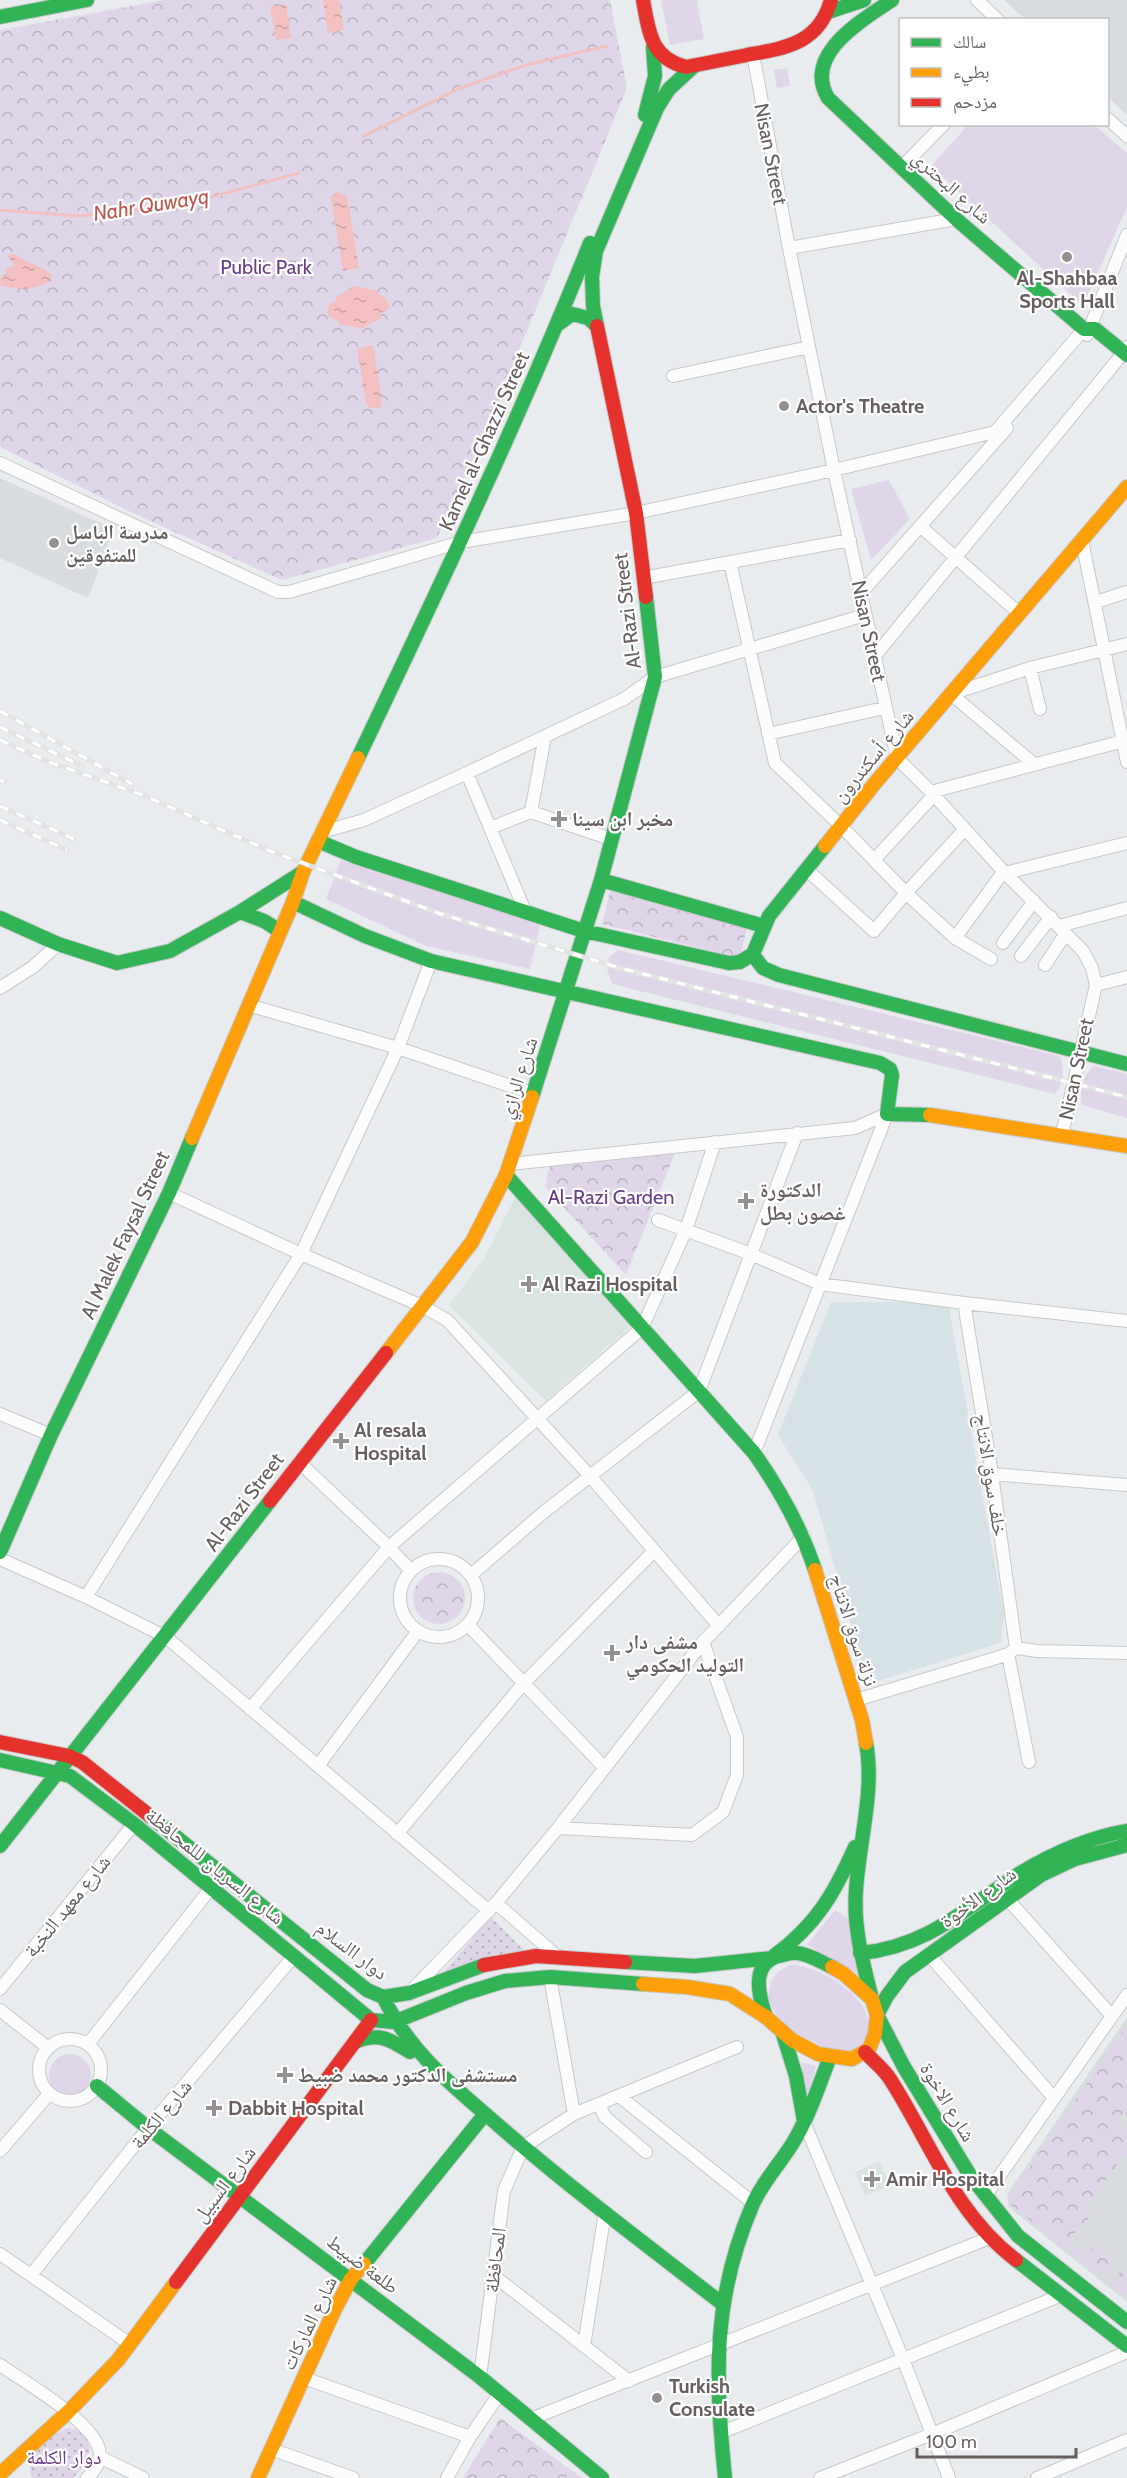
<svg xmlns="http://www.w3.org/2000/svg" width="1127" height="2478" font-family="Cabin,'Noto Naskh Arabic',sans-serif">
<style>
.commercial{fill:#d7e2e7}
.education{fill:#d9dddf}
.medical{fill:#dae5e2}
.grass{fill:#dfd7e9}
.park{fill:url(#park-crowns)}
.garden{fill:url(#garden-dots)}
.water{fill:url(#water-ripples)}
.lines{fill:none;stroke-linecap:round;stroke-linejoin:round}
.stream{stroke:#f5c0c1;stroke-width:3}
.street-casing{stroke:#c9c8c8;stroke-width:14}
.fast-casing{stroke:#c8c7c8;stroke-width:16}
.slow-casing{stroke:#c8c7c8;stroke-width:16}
.jam-casing{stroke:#c8c7c8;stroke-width:16}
.street{stroke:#fcfcfc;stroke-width:12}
.fast{stroke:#30b455;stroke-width:14}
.slow{stroke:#ff9f0a;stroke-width:14}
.jam{stroke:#e5322d;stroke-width:14}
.rail-casing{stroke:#e2e3e3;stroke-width:5}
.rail{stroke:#fff;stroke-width:3;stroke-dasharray:9;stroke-linecap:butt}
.poi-dot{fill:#949090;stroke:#fff;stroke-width:2}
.labels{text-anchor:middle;stroke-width:4.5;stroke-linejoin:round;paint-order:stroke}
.street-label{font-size:20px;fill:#665f5e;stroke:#fff}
.park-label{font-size:20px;fill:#693c87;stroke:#fff}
.poi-label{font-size:20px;font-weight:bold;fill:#665f5e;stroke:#fff;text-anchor:start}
.water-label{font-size:21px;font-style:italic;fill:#bd5650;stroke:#fff}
</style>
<defs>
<pattern id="park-crowns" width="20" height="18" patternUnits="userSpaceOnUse" patternTransform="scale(1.5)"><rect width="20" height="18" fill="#dfd7e9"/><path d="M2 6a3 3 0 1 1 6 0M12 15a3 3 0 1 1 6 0" fill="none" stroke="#b9b2c0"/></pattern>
<pattern id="garden-dots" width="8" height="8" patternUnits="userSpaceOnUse" patternTransform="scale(1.5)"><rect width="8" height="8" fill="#dfd7e9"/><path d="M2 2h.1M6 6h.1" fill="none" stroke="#b9b2c0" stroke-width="1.8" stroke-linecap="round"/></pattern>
<pattern id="water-ripples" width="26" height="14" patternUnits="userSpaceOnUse" patternTransform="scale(1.5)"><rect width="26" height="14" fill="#f5c0c1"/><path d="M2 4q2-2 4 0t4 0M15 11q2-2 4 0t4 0" fill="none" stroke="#ca9fa0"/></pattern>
</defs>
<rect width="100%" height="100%" fill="#e9ecee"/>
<path class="commercial" d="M831,1302H948L1004,1615L1001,1643L868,1684L813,1491L778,1435Z"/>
<path class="education" d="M1004,0H1127V115L1108,97V20L1025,19Z
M0,478L114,529L88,598L0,558Z
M1127,2017V2302L1009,2207L1007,2194Z"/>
<path class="medical" d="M517,1194L632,1325L546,1401L449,1305L485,1257Z
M880,2161L890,2185L865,2196L855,2172Z"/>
<path class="grass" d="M661,0H697L704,39L670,45Z
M787,68L790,86L777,88L774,70Z
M968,125H1094L1127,153V207L1083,306L931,166Z
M889,480L910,519L871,560L851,489Z
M341,860L540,925L530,969L426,946L326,899Z
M618,950L1060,1056C1064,1070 1065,1082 1055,1094L612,984L607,969L609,957Z
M1094,1066L1127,1074V1118L1082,1105C1079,1090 1082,1076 1094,1066Z
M835,1910L848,1918L858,1974L807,1945Z
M789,1965C816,1964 870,1995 869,2026C869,2034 861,2044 858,2052L826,2049L784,2026L772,2008L768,1996L772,1980L778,1972Z
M49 2075a21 21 0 1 1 42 0a21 21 0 1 1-42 0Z
M802,2062L816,2066L805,2108Z"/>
<path class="park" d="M164,0H610L627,88L477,452L437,538L282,580L137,515L0,447V30Z
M610,891L748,922L740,958L602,924Z
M679,1143L626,1275L545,1187L549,1166Z
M413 1598a26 26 0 1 1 52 0a26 26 0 1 1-52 0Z
M1127,2025V2110L1118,2123L1127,2130V2150L1094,2198H1087L1084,2204L1089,2211L1088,2221L1067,2239L1087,2255L1094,2246L1102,2249L1112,2265L1108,2272L1099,2275L1011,2205L1010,2195Z
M1121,2270L1127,2271V2296L1112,2284Z
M500,2418L582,2478H463Z"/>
<path class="garden" d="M490,1916L527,1953L443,1974Z
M67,2428L85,2431C95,2452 87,2462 73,2478H32C23,2456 49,2437 67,2428Z"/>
<path class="water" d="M323,0H339L344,30L328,33Z
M286,4L291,38L276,40L270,7Z
M337,192L347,196L359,268L343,271L331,198Z
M15,254C27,264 42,265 52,275L51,281C34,290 19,291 0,285V277L7,276L5,271L14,264L7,255Z
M355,286L378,291V295C386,295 389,301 389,308L381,313V318L361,329L345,325L340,326L339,321L330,318L327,313L329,305L336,301V297Z
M373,345L382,402L380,408H370L366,403L357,349Z"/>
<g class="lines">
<path class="stream" d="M364,136L460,88L526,65L607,46
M0,210L78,216L200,200L299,173"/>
<defs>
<path id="street" d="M977,0L998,20
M753,54L789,248L834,470L897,758L931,792L1005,873L1083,951L1092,968L1096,985L1062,1134
M1108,119L1127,136
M901,168L944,124
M789,248L956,219
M1087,335L1127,235
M673,376L809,347
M0,463L278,592H289L461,542L636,513L834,470L995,432L1084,329
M920,526L1020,614
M1082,541L1127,762
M730,562L775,763L840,825L906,893L955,938L991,959
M643,578L850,540
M861,593L1007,428
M1096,602L1127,592
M874,657L1120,357L1126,347
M1030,668L1040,709
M951,694L1030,668L1127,644
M951,694L1034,764
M768,734L884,708
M467,773L525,911
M931,792L1127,740
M531,812L545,736
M490,828L531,812L611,839
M322,832L364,820L467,773L624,699L655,677L865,615
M874,860L934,795
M806,869L874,931L906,893L965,829
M1005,873L1127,843
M1059,926L1127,908
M955,938L1004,871
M1003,943L1034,901
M1021,956L1051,917
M1045,965L1066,933
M1096,985L1127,977
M0,988L33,967L58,944
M248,1005L398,1048L534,1094
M510,1164L855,1128L887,1114
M169,1193L301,1254L422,1306L447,1320L590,1476L719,1626
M658,1220L751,1254L820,1284L964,1303L1127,1321
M964,1303L992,1474L1016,1648
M0,1414L51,1435
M754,1453L887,1114
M299,1462L389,1547L411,1571
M992,1474L1127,1485
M0,1559L86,1597L166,1637L489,1911
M400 1598a39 39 0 1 1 78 0a39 39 0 1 1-78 0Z
M471,1575L544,1512L699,1391L797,1133
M86,1597L301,1254L398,1048L431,961
M468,1625L605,1768
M1008,1654L1029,1762
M856,1700L996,1658L1008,1654L1016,1648L1037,1651L1127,1653
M250,1709L389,1547L642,1328L686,1230L715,1142
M318,1766L418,1631
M558,1828L692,1835L723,1812L737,1775V1737L703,1642
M397,1834L523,1684L654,1551
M1003,1894L1112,2016
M496,1903L558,1957
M930,1956L1054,2098
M550,1977L574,2114
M0,1989L134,1824
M413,1989L496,1903L558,1828L703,1642L804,1536
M0,2010L47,2047
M39 2070a31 31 0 1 1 62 0a31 31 0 1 1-62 0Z
M88,2044L211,1888
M619,2096L753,2203
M599,2104L605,2117L646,2152
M804,2122L903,2359L949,2478
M0,2151L49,2094
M986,2195L1127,1995
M0,2254L130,2344
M31,2275L148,2128L294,1956
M493,2275L629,2381
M584,2346L605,2212
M0,2365C25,2382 92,2421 99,2449C102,2462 95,2470 87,2478
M480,2377L504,2191L523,2147L574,2114L737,2047
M304,2378L470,2437
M533,2418L992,2237
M720,2433L1062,2295
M271,2449L353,2478
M100,2457L143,2478
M447,2478L470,2437L500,2393
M820,2478L932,2434L1127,2352
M1037,2478L1127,2440"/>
<path id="fast" d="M892,0C863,20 802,54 828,98L956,219L1084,329H1095L1127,355
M828,12L864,0
M0,17L87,0
M645,115L655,76L653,47
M557,325L572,314L588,318L597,326
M597,326L593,306L592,277L596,251L657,108L669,89L694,66
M358,758C439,588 520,418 590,243
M318,841L356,857L584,931L729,963L740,962L753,954L769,916L825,846
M601,880L764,926
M293,902L365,936L431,961L880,1063L890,1069L892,1075L887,1114L930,1115
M240,912L264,921L280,931
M0,918L58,944L117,963L170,951L240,912L303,872
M753,955L763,968L779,975L1127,1064
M532,1097L601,880L655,677L646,597
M506,1175L754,1453C780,1490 801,1527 815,1570
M0,1552L51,1435L169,1193L192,1138
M866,1743C875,1790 859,1842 856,1890C853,1927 863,1963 872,1999
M0,1760L70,1776L134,1824L371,2020L394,2022L466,1993L505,1981L550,1977L643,1984
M150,1816L367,1990L383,1997L409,1993L484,1965
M0,1846L270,1501
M860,1953C923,1948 963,1911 1014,1877C1049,1855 1086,1838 1127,1831
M774,1956C816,1925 834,1894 855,1847
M625,1962L695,1966L772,1958
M383,1997C411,2054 452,2085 498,2125C569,2187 645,2244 720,2302
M877,2015L887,1996L905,1972L1041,1875L1075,1859L1127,1845
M877,2015L904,2067L971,2177L1018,2236L1127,2322
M766,2017C759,1997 750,1964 778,1956C784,1955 791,1952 797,1953C809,1954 821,1962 832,1967
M782,2031L796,2076L804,2121
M355,2042C378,2032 390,2039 410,2052
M97,2086L148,2128L480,2377L602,2478
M1016,2260L1127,2346
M364,2264L485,2114
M725,2478C715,2378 712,2300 752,2206C762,2182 781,2163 794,2141C810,2114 819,2085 830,2057"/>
<path id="slow" d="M825,846L875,783L1127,487
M930,1115L1127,1146
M192,1138L293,902L303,872L358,758
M386,1353L472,1242L506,1175L532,1097
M815,1570L862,1720L866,1743
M643,1984L687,1987L730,1994L766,2017L792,2040L818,2054L852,2059L869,2049L875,2034L877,2015L872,1999L844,1974L832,1967
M0,2474L68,2412L118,2360L176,2282
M258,2478L335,2309L351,2279L364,2264"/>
<path id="jam" d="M643,0C649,31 650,58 686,67C706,63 726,59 747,55C785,48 819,44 831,0
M597,326L636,513L646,597
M270,1501L386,1353
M0,1742L69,1756L82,1762L150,1816
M484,1965L536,1956L625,1962
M865,2052C873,2061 884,2069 890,2079C930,2141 954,2213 1016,2260
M176,2282L371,2020"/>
</defs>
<use href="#street" class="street-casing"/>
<use href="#fast" class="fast-casing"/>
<use href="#slow" class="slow-casing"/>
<use href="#jam" class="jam-casing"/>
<use href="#street" class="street"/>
<use href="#fast" class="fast"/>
<use href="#slow" class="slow"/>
<use href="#jam" class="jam"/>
<defs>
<path id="rail" d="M0,711L132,784
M0,727L82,766
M0,740L49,762L145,796L270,851L441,914L620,968L1127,1097
M0,780L4,782
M0,806L74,839
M0,820L67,850"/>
</defs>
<use href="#rail" class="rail-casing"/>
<use href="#rail" class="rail"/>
</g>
<g class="poi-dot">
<circle cx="1067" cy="257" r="6"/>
<circle cx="784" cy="406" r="6"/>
<circle cx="54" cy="543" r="6"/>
<path d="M556 810h6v6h6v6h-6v6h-6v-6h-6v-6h6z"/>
<path d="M743 1192h6v6h6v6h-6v6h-6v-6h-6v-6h6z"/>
<path d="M526 1275h6v6h6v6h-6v6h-6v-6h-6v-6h6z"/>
<path d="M338 1432h6v6h6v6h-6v6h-6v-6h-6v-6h6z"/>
<path d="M609 1644h6v6h6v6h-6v6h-6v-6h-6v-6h6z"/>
<path d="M282 2066h6v6h6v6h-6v6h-6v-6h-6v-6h6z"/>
<path d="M211 2099h6v6h6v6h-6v6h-6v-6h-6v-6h6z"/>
<path d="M869 2170h6v6h6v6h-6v6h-6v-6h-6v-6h6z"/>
<circle cx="657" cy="2398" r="6"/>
</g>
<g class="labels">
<g class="street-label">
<text transform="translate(771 154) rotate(79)" y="7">Nisan Street</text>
<text transform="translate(952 187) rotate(42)" y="7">شارع البحتري</text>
<text transform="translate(484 441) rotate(-66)" y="7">Kamel al-Ghazzi Street</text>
<text transform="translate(627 611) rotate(-97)" y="7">Al-Razi Street</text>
<text transform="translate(869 631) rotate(78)" y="7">Nisan Street</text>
<text transform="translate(873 756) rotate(-50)" y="7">شارع أسكندرون</text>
<text transform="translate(1076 1069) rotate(-78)" y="7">Nisan Street</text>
<text transform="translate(518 1078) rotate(-72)" y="7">شارع الرازي</text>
<text transform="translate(125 1235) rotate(-65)" y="7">Al Malek Faysal Street</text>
<text transform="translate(991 1475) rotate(81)" y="7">خلف سوق الانتاج</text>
<text transform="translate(244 1502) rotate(-53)" y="7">Al-Razi Street</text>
<text transform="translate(854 1630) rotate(72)" y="7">نزلة سوق الانتاج</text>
<text transform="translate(215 1866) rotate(39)" y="7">شارع السريان لللمحافظة</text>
<text transform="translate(978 1897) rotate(-36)" y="7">شارع الأخوة</text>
<text transform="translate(67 1906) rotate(-51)" y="7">شارع معهد النخبة</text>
<text transform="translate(352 1950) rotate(37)" y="7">دوار االسلام</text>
<text transform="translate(948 2102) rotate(59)" y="7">شارع الاخوة</text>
<text transform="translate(161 2114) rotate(-50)" y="7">شارع الكلمة</text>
<text transform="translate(224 2184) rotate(-53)" y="7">شارع السبيل</text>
<text transform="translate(495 2260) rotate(-83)" y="7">المحافظة</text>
<text transform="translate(363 2264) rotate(37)" y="7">طلعة ضبيط</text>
<text transform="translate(309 2323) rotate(-64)" y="7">شارع الماركات</text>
</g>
<g class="park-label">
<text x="266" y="274">Public Park</text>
<text x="611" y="1204">Al-Razi Garden</text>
<text x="64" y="2464">دوار الكلمة</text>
</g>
<g class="poi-label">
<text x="1067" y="285" text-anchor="middle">Al-Shahbaa<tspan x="1067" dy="23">Sports Hall</tspan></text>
<text x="796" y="413">Actor's Theatre</text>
<text x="66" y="539">مدرسة الباسل<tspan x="66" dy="23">للمتفوقين</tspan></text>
<text x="572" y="826">مخبر ابن سينا</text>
<text x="760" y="1197">الدكتورة<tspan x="760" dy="23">غصون بطل</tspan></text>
<text x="542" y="1291">Al Razi Hospital</text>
<text x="354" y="1437">Al resala<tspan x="354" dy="23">Hospital</tspan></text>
<text x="626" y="1649">مشفى دار<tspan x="626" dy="23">التوليد الحكومي</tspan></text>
<text x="298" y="2082">مستشفى الدكتور محمد ضبيط</text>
<text x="228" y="2115">Dabbit Hospital</text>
<text x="886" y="2186">Amir Hospital</text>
<text x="669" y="2393">Turkish<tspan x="669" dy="23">Consulate</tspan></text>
</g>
<g class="water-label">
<text transform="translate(151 205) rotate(-9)" y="7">Nahr Quwayq</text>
</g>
</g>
<rect x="899" y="18" width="210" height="108" fill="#ffffff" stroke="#c2bfbf" stroke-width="1.5"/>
<rect x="911" y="38" width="30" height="9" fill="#30b455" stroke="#c2bfbf" stroke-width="1.5"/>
<text x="953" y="48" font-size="18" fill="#665f5e">سالك</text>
<rect x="911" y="68" width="30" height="9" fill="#ff9f0a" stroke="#c2bfbf" stroke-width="1.5"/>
<text x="953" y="78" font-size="18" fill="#665f5e">بطيء</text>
<rect x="911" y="98" width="30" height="9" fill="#e5322d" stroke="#c2bfbf" stroke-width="1.5"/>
<text x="953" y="108" font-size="18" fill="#665f5e">مزدحم</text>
<path d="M917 2448v9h159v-9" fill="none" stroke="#665f5e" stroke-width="3"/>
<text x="926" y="2448" font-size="18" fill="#665f5e" stroke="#ffffff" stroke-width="4.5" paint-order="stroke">100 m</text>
</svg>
